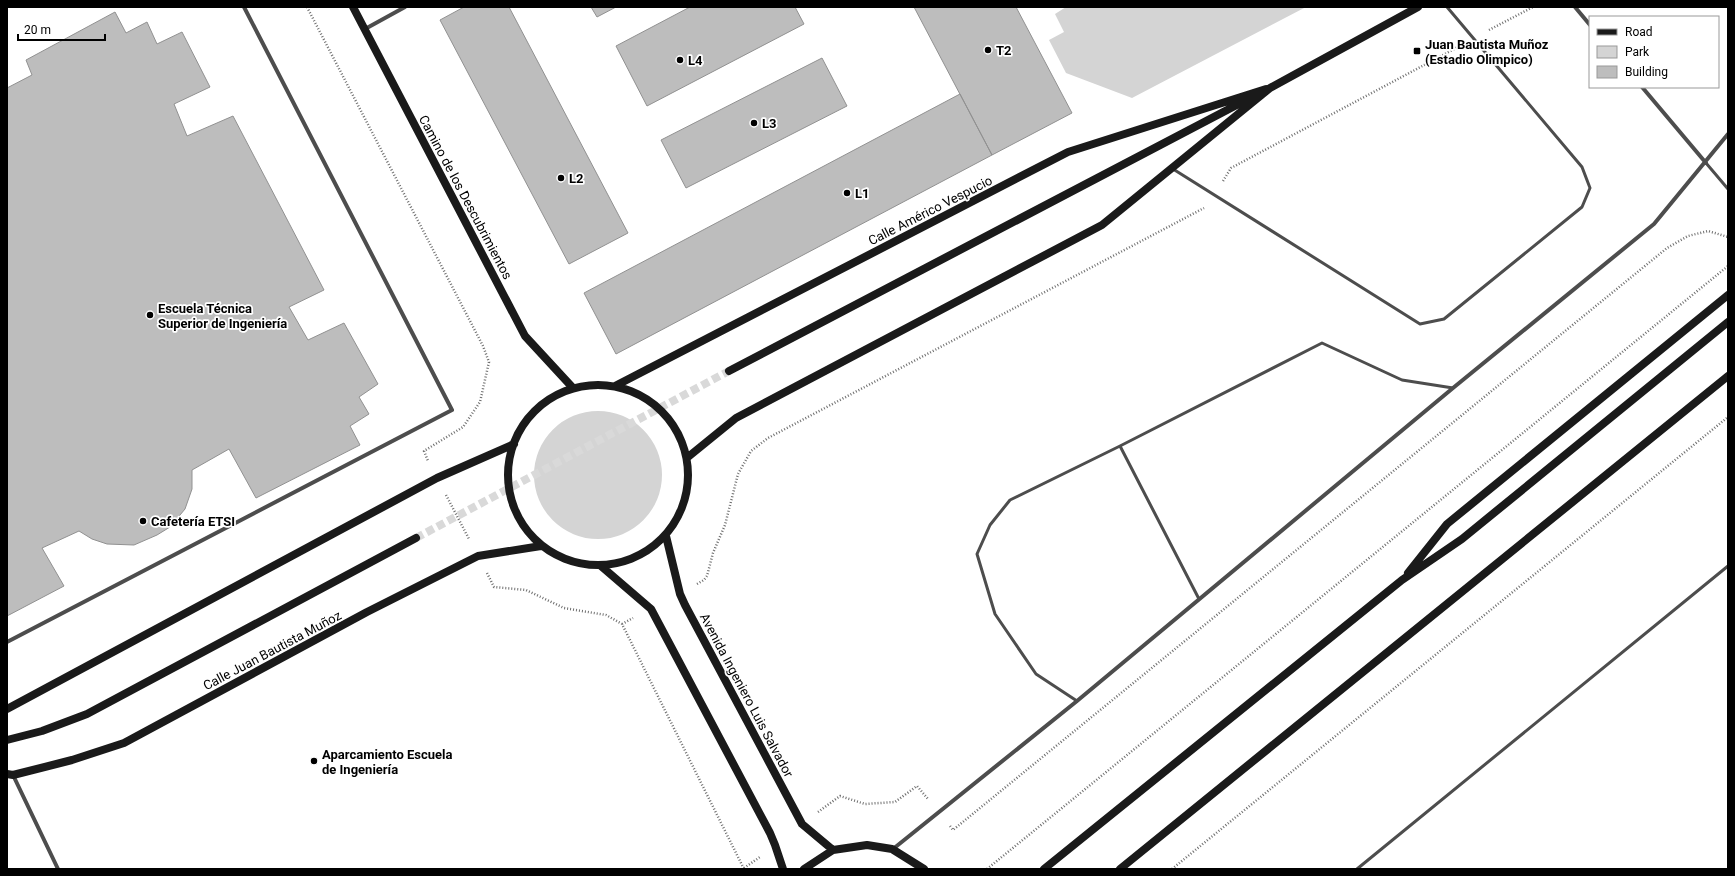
<svg xmlns="http://www.w3.org/2000/svg" width="1735" height="876" font-family="Roboto,sans-serif">
<style>
.green{fill:#d4d4d4}
.building{fill:#bdbdbd;stroke:#919191}
.lines{fill:none;stroke-linecap:round;stroke-linejoin:round}
.secondary-tunnel{stroke:#d9d9d9;stroke-width:8;stroke-dasharray:8 4;stroke-linecap:butt}
.path{stroke:#6f6f6f;stroke-width:2.5;stroke-dasharray:1 2;stroke-linecap:butt}
.lane{stroke:#4d4d4d;stroke-width:3}
.street{stroke:#4d4d4d;stroke-width:4}
.secondary{stroke:#1a1a1a;stroke-width:8}
.poi-dot{fill:#000;stroke:#fff;stroke-width:1.5}
.labels{text-anchor:middle;stroke-width:3.5;stroke-linejoin:round;paint-order:stroke}
.poi-label{font-size:13px;font-weight:bold;fill:#000;stroke:#fff;text-anchor:start}
.street-label{font-size:13px;fill:#000;stroke:#fff}
</style>
<rect width="100%" height="100%" fill="#fff"/>
<path class="green" d="M1066,7H1306L1132,98L1066,73L1049,40L1064,32L1055,14Z
M534 475a64 64 0 1 1 128 0a64 64 0 1 1-128 0Z"/>
<path class="building" d="M464,7H509L628,233L569,264L440,20Z
M591,7H616L597,17Z
M690,7H795L804,24L647,106L616,46Z
M914,7H1016L1072,113L992,155Z
M115,12L126,33L147,22L157,44L182,32L210,87L174,104L187,136L233,116L324,290L289,307L308,340L344,323L378,384L359,397L369,414L350,426L360,445L256,498L229,449L192,470V489L185,509L170,527L157,535L134,545L107,544L92,539L79,531L42,548L64,586L7,616V88L32,75L26,60Z
M822,58L847,106L686,188L661,140Z
M960,94L992,155L616,354L584,293Z"/>
<g class="lines">
<path class="secondary-tunnel" d="M416,538L729,371"/>
<path class="path" d="M307,7L483,346L489,362L480,402L463,427L424,451L428,461
M1489,30L1533,7
M1223,181L1231,168L1458,47
M446,495L469,539
M487,573L494,587L526,590L564,608L606,615L622,624L744,869
M697,584L704,580L707,576L713,553L725,525L738,474L751,451L768,438L1204,208
M622,624L633,618
M818,812L840,796L865,804L895,802L917,786L928,799
M950,826L953,830L1667,248L1688,236L1708,231L1728,237
M744,868L760,857
M987,869L1728,266
M1172,869L1728,417"/>
<path class="lane" d="M1706,163L1728,189
M1173,169L1420,324L1444,319L1582,207L1590,188L1582,167L1447,7
M1120,446L1199,599
M1077,701L1036,674L995,614L977,554L990,525L1010,500L1120,446L1322,343L1402,380L1453,388
M1357,869L1728,566"/>
<path class="street" d="M1575,7L1590,25
M365,29L405,7
M1642,87L1706,163
M7,642L452,410L244,7
M13,775L58,869
M893,849L1077,701L1453,388L1654,224L1728,134"/>
<path class="secondary" d="M353,7L525,336L573,388
M729,371L1250,98
M508 475a90 90 0 1 1 180 0a90 90 0 1 1-180 0Z
M615,386L1068,152L1266,89
M688,457L736,418L1102,225L1270,88L1418,7
M666,536L680,594L685,605L802,824L833,850
M601,566L651,609L770,833L775,845L783,869
M1408,573L1447,524L1728,295
M7,709L437,478L514,444
M7,740L42,731L87,714L416,538
M7,774L13,775L72,760L124,743L367,612L478,556L541,546
M804,869L833,850L867,845L892,849L924,869
M1044,869L1402,580L1462,539L1728,322
M1120,869L1728,376"/>
</g>
<g class="poi-dot">
<circle cx="988" cy="50" r="4"/>
<rect x="1413" y="47" width="8" height="8" rx="2"/>
<circle cx="680" cy="60" r="4"/>
<circle cx="754" cy="123" r="4"/>
<circle cx="561" cy="178" r="4"/>
<circle cx="847" cy="193" r="4"/>
<circle cx="150" cy="315" r="4"/>
<circle cx="143" cy="521" r="4"/>
<circle cx="314" cy="761" r="4"/>
</g>
<g class="labels">
<g class="poi-label">
<text x="1425" y="49">Juan Bautista Muñoz<tspan x="1425" dy="15">(Estadio Olimpico)</tspan></text>
<text x="996" y="55">T2</text>
<text x="688" y="65">L4</text>
<text x="762" y="128">L3</text>
<text x="569" y="183">L2</text>
<text x="855" y="198">L1</text>
<text x="158" y="313">Escuela Técnica<tspan x="158" dy="15">Superior de Ingeniería</tspan></text>
<text x="151" y="526">Cafetería ETSI</text>
<text x="322" y="759">Aparcamiento Escuela<tspan x="322" dy="15">de Ingeniería</tspan></text>
</g>
<g class="street-label">
<text transform="translate(466 197) rotate(62)" y="5">Camino de los Descubrimientos</text>
<text transform="translate(930 210) rotate(-27)" y="5">Calle Américo Vespucio</text>
<text transform="translate(272 650) rotate(-28)" y="5">Calle Juan Bautista Muñoz</text>
<text transform="translate(747 695) rotate(62)" y="5">Avenida Ingeniero Luis Salvador</text>
</g>
</g>
<rect width="1735" height="876" fill="none" stroke="#000000" stroke-width="16"/>
<rect x="1589" y="16" width="130" height="72" fill="#ffffff" stroke="#999999"/>
<rect x="1597" y="29" width="20" height="6" fill="#1a1a1a" stroke="#999999"/>
<text x="1625" y="36" font-size="12" fill="#000000">Road</text>
<rect x="1597" y="46" width="20" height="12" fill="#d4d4d4" stroke="#999999"/>
<text x="1625" y="56" font-size="12" fill="#000000">Park</text>
<rect x="1597" y="66" width="20" height="12" fill="#bdbdbd" stroke="#999999"/>
<text x="1625" y="76" font-size="12" fill="#000000">Building</text>
<path d="M18 34v6h87v-6" fill="none" stroke="#000000" stroke-width="2"/>
<text x="24" y="34" font-size="12" fill="#000000" stroke="#ffffff" stroke-width="3" paint-order="stroke">20 m</text>
</svg>
